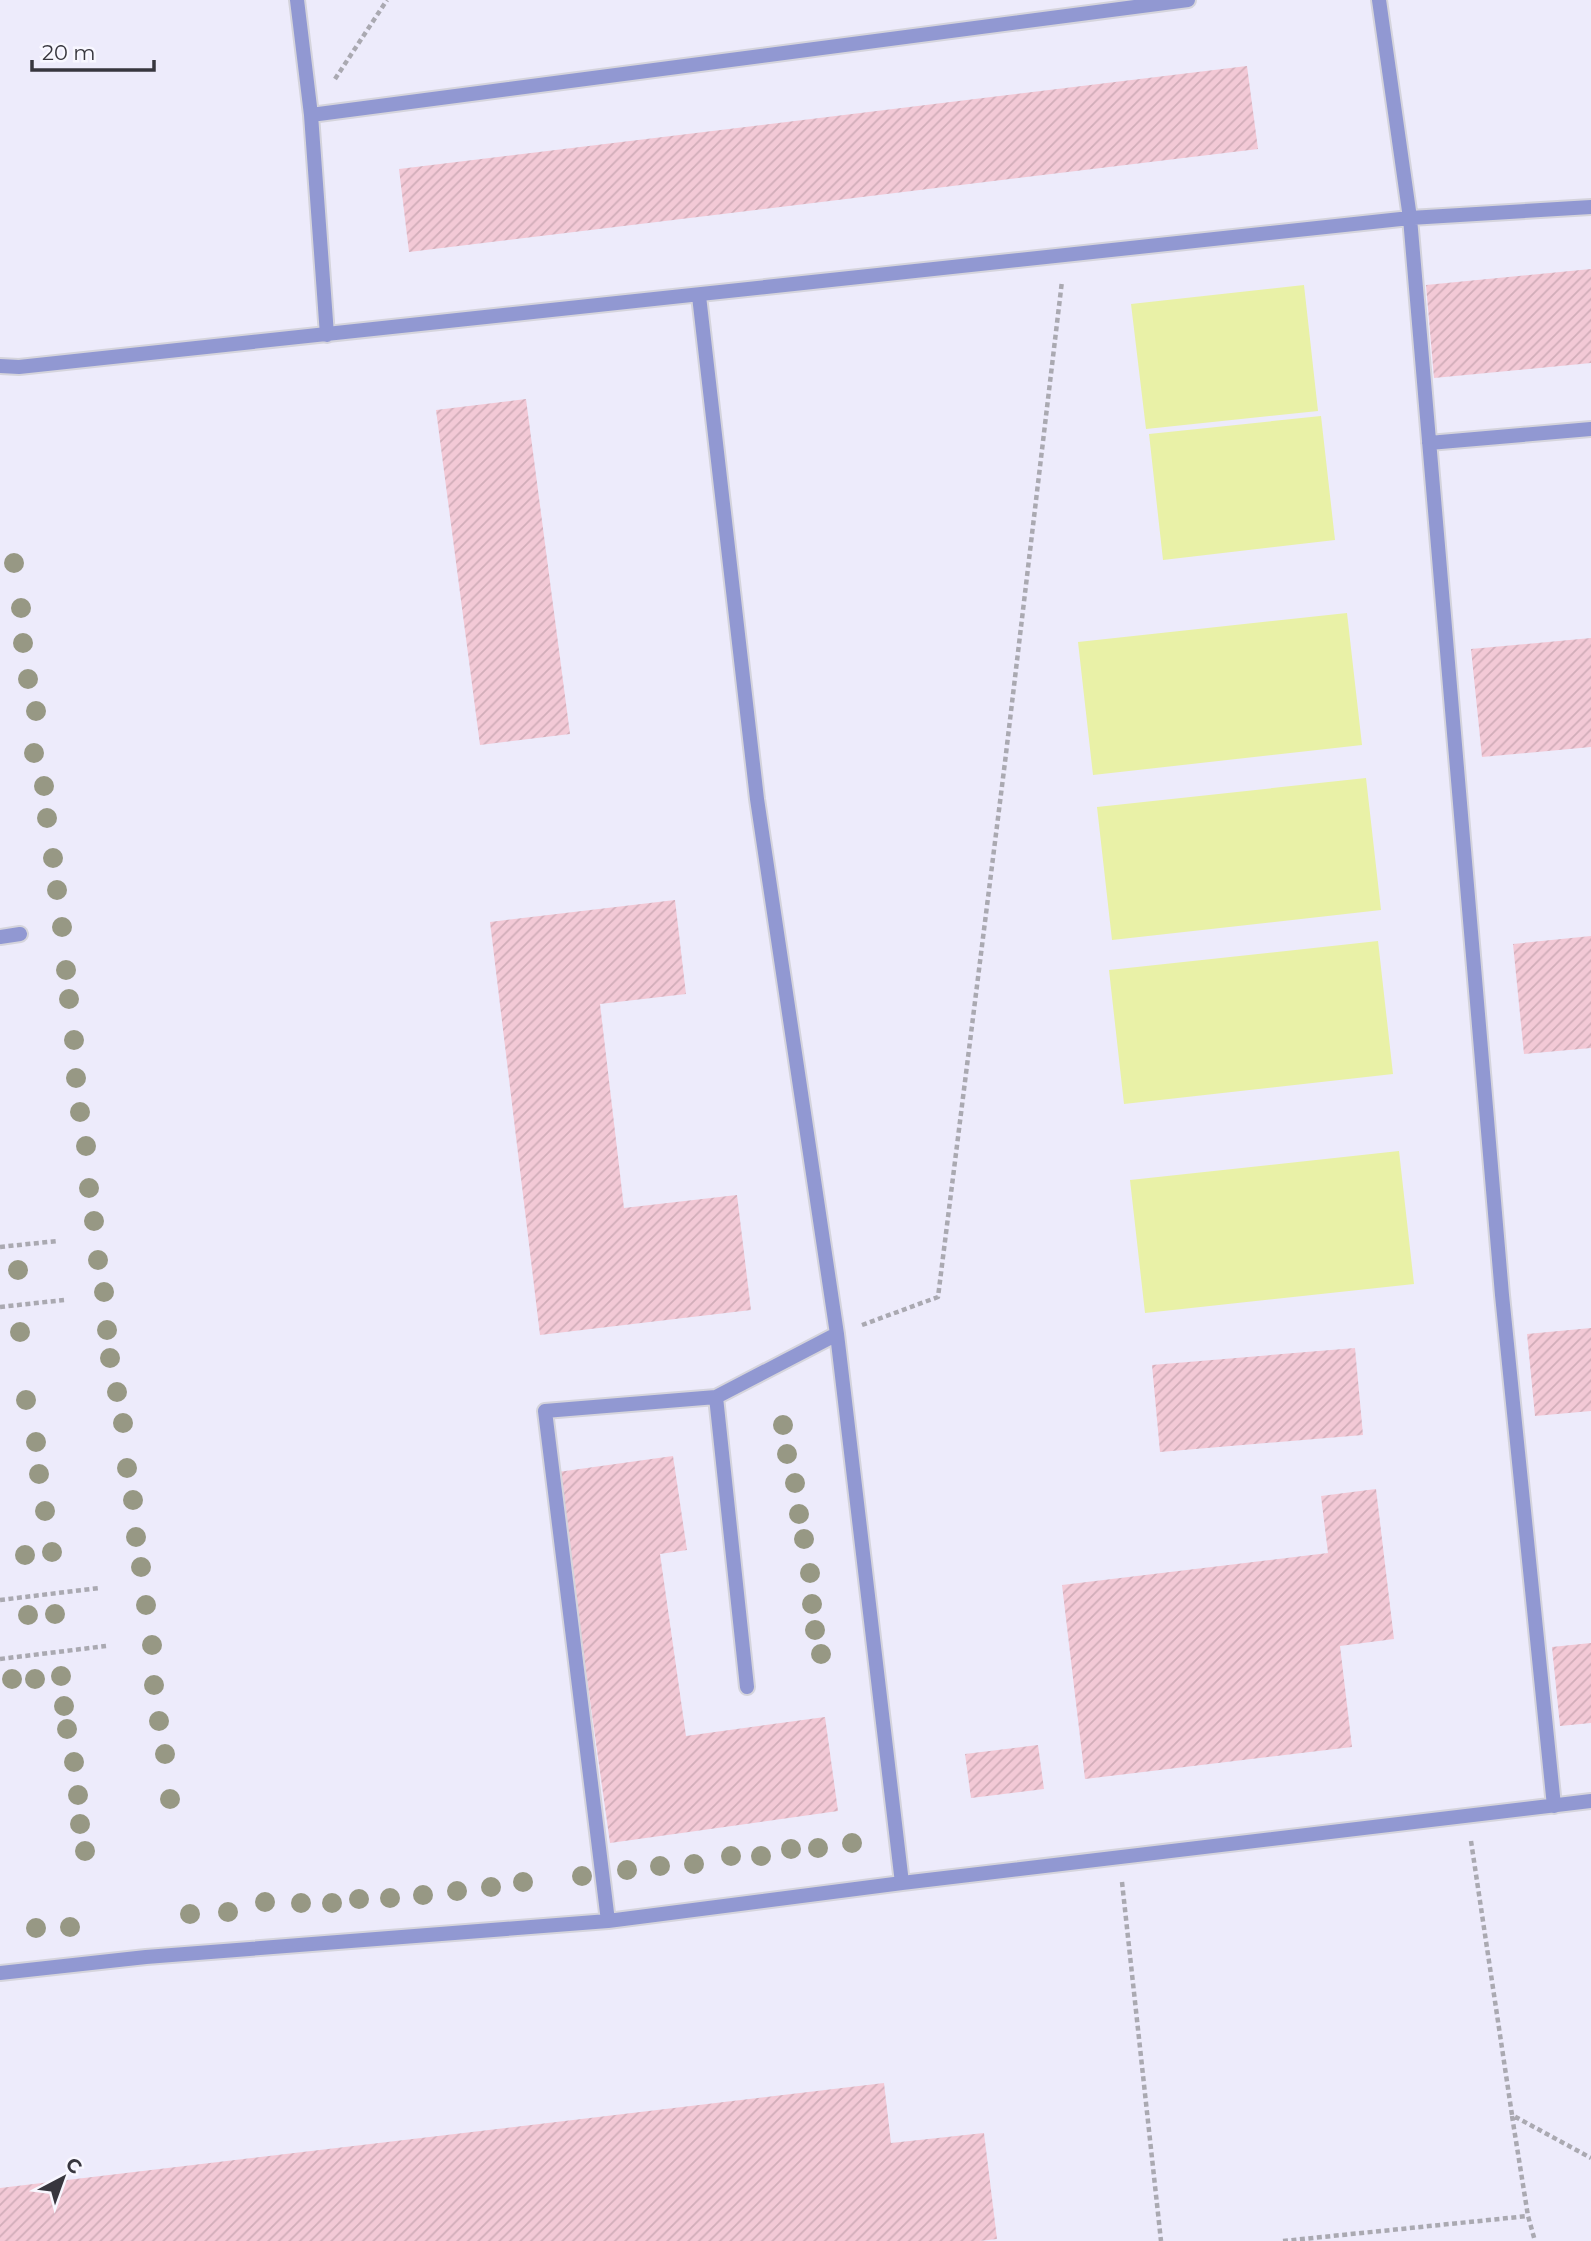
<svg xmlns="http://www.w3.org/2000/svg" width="1591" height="2241" font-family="Montserrat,sans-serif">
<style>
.built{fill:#edebfb}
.pitch{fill:#e9f1a7}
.building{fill:url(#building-hatch)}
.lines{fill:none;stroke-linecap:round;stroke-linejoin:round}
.lane-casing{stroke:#d5d4dc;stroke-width:18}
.path{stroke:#aaa9b1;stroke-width:4.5;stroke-dasharray:5 3.5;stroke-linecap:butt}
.lane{stroke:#9198d2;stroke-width:14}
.tree{fill:#979884}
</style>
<defs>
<pattern id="building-hatch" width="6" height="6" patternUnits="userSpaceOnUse" patternTransform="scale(1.75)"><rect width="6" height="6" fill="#f3c9d6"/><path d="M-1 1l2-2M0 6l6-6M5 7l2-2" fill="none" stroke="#d1adb9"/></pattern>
</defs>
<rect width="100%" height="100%" fill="#f8f7ff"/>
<path class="built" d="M0,0H1591V2241H0Z"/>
<path class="pitch" d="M1304,285L1318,411L1146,429L1131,304Z
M1321,416L1335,540L1163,560L1149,434Z
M1347,613L1362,745L1093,775L1078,642Z
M1366,778L1381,910L1112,940L1097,807Z
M1378,941L1393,1074L1124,1104L1109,970Z
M1399,1151L1414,1284L1145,1313L1130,1180Z"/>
<path class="building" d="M1247,66L1258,149L409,252L399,169Z
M1591,269V363L1434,378L1426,285Z
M526,399L570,734L480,745L436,410Z
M1591,638V747L1482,757L1471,649Z
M675,900L686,994L600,1004L624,1208L737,1195L751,1310L540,1335L490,922Z
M1591,936V1048L1524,1054L1513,944Z
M1591,1328V1411L1535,1416L1527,1334Z
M1355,1348L1363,1435L1160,1452L1152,1365Z
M673,1456L687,1550L660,1554L686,1736L825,1717L838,1811L610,1843L558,1472Z
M1376,1489L1394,1639L1340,1646L1352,1747L1085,1779L1062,1585L1328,1553L1321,1496Z
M1591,1643V1723L1560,1726L1552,1647Z
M1038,1745L1044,1789L971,1798L965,1754Z
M884,2083L891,2143L984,2133L997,2239L979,2241H0V2188Z"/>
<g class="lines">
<defs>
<path id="lane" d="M297,0L311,115L327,335
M1379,0L1410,218L1502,1295L1554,1806
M311,115L1188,0
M0,366L19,367L1410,218L1591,207
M1429,443L1591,429
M0,937L20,934
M716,1397L747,1687
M902,1883L1591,1801
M608,1921L545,1411L716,1397L837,1334
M0,1973L146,1957L608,1921L902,1883L837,1334L757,799L699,296"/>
</defs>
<use href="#lane" class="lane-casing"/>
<path class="path" d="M335,79L387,0
M0,1247L57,1241
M0,1307L64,1300
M862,1325L938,1297L1005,762L1062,281
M0,1600L99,1588
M0,1659L106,1646
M1471,1841L1512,2115L1591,2158
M1122,1882L1161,2241
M1512,2116L1528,2216L1535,2241
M1283,2241L1528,2216"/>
<use href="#lane" class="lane"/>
</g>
<g class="tree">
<circle cx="14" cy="563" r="10"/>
<circle cx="21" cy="608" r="10"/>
<circle cx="23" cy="643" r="10"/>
<circle cx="28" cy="679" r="10"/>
<circle cx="36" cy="711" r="10"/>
<circle cx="34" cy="753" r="10"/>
<circle cx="44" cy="786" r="10"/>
<circle cx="47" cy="818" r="10"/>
<circle cx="53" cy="858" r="10"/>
<circle cx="57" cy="890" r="10"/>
<circle cx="62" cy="927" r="10"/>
<circle cx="66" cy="970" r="10"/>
<circle cx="69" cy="999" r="10"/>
<circle cx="74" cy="1040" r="10"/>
<circle cx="76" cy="1078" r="10"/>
<circle cx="80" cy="1112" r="10"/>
<circle cx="86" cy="1146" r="10"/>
<circle cx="89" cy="1188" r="10"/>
<circle cx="94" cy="1221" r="10"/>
<circle cx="98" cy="1260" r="10"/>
<circle cx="18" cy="1270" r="10"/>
<circle cx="104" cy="1292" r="10"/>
<circle cx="107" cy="1330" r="10"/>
<circle cx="20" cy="1332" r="10"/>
<circle cx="110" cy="1358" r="10"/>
<circle cx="117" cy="1392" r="10"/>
<circle cx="26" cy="1400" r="10"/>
<circle cx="123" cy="1423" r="10"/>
<circle cx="783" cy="1425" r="10"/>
<circle cx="36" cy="1442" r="10"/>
<circle cx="787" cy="1454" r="10"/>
<circle cx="127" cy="1468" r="10"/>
<circle cx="39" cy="1474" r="10"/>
<circle cx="795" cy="1483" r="10"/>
<circle cx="133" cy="1500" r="10"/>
<circle cx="45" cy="1511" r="10"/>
<circle cx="799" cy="1514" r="10"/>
<circle cx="136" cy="1537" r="10"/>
<circle cx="804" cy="1539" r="10"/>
<circle cx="52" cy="1552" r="10"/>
<circle cx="25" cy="1555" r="10"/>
<circle cx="141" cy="1567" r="10"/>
<circle cx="810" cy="1573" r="10"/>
<circle cx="812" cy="1604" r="10"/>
<circle cx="146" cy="1605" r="10"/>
<circle cx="55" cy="1614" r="10"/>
<circle cx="28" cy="1615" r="10"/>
<circle cx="815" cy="1630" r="10"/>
<circle cx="152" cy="1645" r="10"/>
<circle cx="821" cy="1654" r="10"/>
<circle cx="61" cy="1676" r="10"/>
<circle cx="12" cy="1679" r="10"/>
<circle cx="35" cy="1679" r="10"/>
<circle cx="154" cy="1685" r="10"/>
<circle cx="64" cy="1706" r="10"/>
<circle cx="159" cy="1721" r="10"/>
<circle cx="67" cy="1729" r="10"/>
<circle cx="165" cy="1754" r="10"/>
<circle cx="74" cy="1762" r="10"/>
<circle cx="78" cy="1795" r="10"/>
<circle cx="170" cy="1799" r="10"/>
<circle cx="80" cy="1824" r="10"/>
<circle cx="852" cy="1843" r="10"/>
<circle cx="818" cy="1848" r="10"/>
<circle cx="791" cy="1849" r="10"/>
<circle cx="85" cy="1851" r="10"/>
<circle cx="731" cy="1856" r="10"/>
<circle cx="761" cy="1856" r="10"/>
<circle cx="694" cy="1864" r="10"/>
<circle cx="660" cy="1866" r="10"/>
<circle cx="627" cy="1870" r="10"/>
<circle cx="582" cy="1876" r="10"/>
<circle cx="523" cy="1882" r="10"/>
<circle cx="491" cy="1887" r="10"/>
<circle cx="457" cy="1891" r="10"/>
<circle cx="423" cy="1895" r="10"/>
<circle cx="390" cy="1898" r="10"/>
<circle cx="359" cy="1899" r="10"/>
<circle cx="265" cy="1902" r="10"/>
<circle cx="301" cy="1903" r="10"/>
<circle cx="332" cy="1903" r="10"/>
<circle cx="228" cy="1912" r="10"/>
<circle cx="190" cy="1914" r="10"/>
<circle cx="70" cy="1927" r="10"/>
<circle cx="36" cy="1928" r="10"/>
</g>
<g transform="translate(63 2178) rotate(41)" stroke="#f8f7ff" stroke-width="5" paint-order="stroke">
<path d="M0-5L12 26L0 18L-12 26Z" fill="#37363e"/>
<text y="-10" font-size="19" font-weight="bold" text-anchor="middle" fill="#37363e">С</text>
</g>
<path d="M32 60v10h122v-10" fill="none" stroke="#37363e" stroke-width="3.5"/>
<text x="42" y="60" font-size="21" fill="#37363e" stroke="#f8f7ff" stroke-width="5" paint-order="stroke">20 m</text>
</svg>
